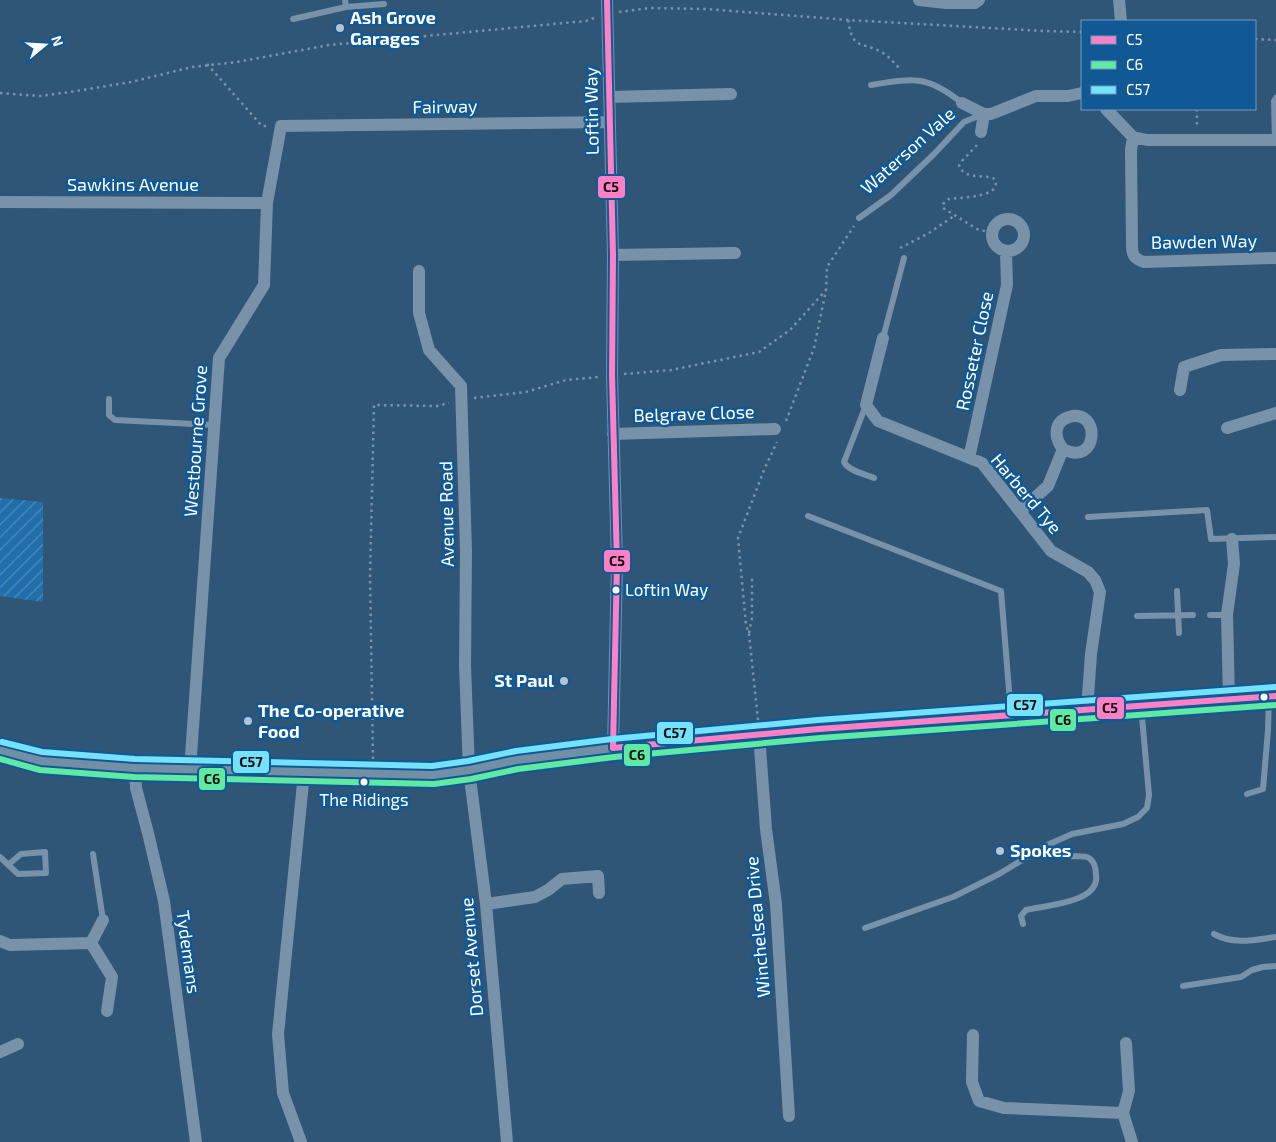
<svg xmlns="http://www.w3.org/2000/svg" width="1276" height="1142" font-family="'Exo 2',sans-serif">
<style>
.garden{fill:url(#garden-furrows)}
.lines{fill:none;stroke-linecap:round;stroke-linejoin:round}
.path{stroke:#7792a9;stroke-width:2.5;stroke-dasharray:2.5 4;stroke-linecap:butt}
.service{stroke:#7792a9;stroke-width:6}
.minor{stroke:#7792a9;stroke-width:12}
.secondary{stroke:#738fa6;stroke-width:18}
.bus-1-casing{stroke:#115995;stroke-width:10}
.bus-2-casing{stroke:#115995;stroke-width:10}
.bus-3-casing{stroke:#115995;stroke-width:10}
.bus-1{stroke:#ff80c5;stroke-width:6}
.bus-2{stroke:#60e9a3;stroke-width:6}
.bus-3{stroke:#73e2fa;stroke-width:6}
.poi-dot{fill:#b6c4cf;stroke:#115995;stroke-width:2}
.bus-dot{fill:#fff;stroke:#115995;stroke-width:2}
.labels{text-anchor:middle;stroke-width:5;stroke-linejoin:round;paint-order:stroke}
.bus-label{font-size:17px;fill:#fff;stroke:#115995;text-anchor:start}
.poi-label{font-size:18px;font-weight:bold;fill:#fff;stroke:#115995;text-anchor:start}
.street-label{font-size:18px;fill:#fff;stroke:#115995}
.line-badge{stroke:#115995;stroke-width:2}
.pale-badge-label{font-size:14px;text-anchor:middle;font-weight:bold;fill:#111}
</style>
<defs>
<pattern id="garden-furrows" width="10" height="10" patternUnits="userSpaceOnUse" patternTransform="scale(1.25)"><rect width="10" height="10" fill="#216eaa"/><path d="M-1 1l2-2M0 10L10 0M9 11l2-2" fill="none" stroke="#4d8bbb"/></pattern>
</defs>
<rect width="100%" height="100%" fill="#2f5677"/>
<path class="garden" d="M0,498L43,502V602L0,596Z"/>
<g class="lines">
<path class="path" d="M619,12L650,8L706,9L848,20L1044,31L1082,32
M848,20C853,52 861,40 883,53C890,57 895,65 901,69
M1255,39L1276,40
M207,64L262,126H268
M0,93L40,96L70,92L131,82L192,67L237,62L329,45L586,21L594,18
M1197,109V127
M977,145L962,161L959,166C967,185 1002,168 995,187C991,197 958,198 949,199L943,204V208L977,229L992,233
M900,248L929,233L954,216
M624,374L671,370L759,352L790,330L826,290
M474,398L526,392L566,380L599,377
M786,421L814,348L826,290L827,267L854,226
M749,633L752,618V578
M758,720L749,634L746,625L738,538L764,470L777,442
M373,759L370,576L374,405L437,406L449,403"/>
<path class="service" d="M346,7L384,4
M293,19L346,7L345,0
M871,85C914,78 927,75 962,103
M1275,140L1274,101L1276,98
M859,218L891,195L934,154L964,122L983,114
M883,338L904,258
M109,399V415L115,420L214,425
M866,405L844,462C848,471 865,474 874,478
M808,516L1001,591L1011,715
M1088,517L1207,510L1211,539L1276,537
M1177,591L1179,633
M1210,615H1227
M1137,616L1193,615
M1247,794L1263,789L1268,730L1269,698
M93,854L103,920
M0,857L18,874L46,873L45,852L21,854L9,864
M1023,924L1021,916L1026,910C1046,905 1100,903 1096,875C1096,869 1095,862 1089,858C1084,855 1077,857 1070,856C1061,855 1054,850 1045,846
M865,928L953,897L999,874L1045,846L1072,834L1123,824L1138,817L1147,808L1149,795L1141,706
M1214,934C1234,945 1254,940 1276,937
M1183,986L1241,977L1252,970L1263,967L1276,966"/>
<path class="minor" d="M607,0L613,255L612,375L617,563L613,748
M919,0L946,3H975L979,0
M1119,0L1121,21
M609,97L731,94
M962,103L984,114H991L1036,96H1068L1082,93
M1106,109L1133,137L1147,140H1276
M981,132L984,114
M1133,137L1131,150L1132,246C1132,256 1135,259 1144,262L1276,258
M0,202L267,203
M992 235a16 16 0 1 1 32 0a16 16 0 1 1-32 0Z
M613,255L735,253
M419,271V313L429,350L461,386L466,551L465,666L469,770L486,904L507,1142
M883,338L866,405L878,421L982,463L1051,551L1088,572L1095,580L1100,592L1091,654L1087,710
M1180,390L1184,367L1221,355L1276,354
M1227,428L1276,413
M613,434L775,429
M969,458L1007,285L1006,252
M1020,511L1048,486L1063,449C1099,468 1101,407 1069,417C1053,422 1054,438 1063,449
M1229,699L1227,615L1234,564L1232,539
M759,734L766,829L776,904L789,1116
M135,768L136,788L148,833L164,901L196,1142
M190,770L219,358L264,285L267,203L281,126L610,122
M486,904L535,897L548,890L562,879L598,876L599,893
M0,941L10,945L91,943L112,977L107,1011
M91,943L103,920
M973,1035L972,1082L979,1101L1004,1108L1123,1113
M1126,1043L1129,1091L1123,1113L1132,1142
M0,1052L18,1044
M301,1142L283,1093L278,1034L304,773"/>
<path class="secondary" d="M0,750L41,761L135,768L433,775L469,770L517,760L613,748L819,729L1276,696"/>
<defs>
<path id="bus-1" d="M607,0L613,255L612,375L617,563L613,748
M613,748L819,729L1276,696"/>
<path id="bus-2" d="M0,759L40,770L134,777L434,784L471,779L518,769L614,757L820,738L1276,705"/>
<path id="bus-3" d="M2,742L42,752L135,759L432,766L468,761L516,751L612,739L818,720L1275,687"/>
</defs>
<use href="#bus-1" class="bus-1-casing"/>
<use href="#bus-2" class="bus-2-casing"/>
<use href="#bus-3" class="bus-3-casing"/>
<use href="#bus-1" class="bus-1"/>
<use href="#bus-2" class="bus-2"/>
<use href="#bus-3" class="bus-3"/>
</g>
<g class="poi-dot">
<circle cx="340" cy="28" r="5"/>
<circle cx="564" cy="681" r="5"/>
<circle cx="248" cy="721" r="5"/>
<circle cx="1000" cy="851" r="5"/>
</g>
<g class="bus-dot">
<circle cx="616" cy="590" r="4.5"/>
<circle cx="1264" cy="697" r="4.5"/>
<circle cx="364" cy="782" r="4.5"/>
</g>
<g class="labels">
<g class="bus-label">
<text x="625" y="596">Loftin Way</text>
<text x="364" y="806" text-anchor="middle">The Ridings</text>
</g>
<g class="poi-label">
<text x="350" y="24">Ash Grove<tspan x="350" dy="21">Garages</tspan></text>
<text x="554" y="687" text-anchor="end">St Paul</text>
<text x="258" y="717">The Co-operative<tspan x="258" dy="21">Food</tspan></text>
<text x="1010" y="857">Spokes</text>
</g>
<g class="street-label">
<text transform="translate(445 107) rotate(-1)" y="6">Fairway</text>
<text transform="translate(592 111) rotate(-91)" y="6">Loftin Way</text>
<text transform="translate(908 151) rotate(-42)" y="6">Waterson Vale</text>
<text x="133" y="191">Sawkins Avenue</text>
<text transform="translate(1204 242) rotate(-1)" y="6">Bawden Way</text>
<text transform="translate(975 351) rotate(-78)" y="6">Rosseter Close</text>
<text transform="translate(694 414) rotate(-2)" y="6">Belgrave Close</text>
<text transform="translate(196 441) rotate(-86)" y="6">Westbourne Grove</text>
<text transform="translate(1026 494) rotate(50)" y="6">Harberd Tye</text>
<text transform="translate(447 514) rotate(-91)" y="6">Avenue Road</text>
<text transform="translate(758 927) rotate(-95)" y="6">Winchelsea Drive</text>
<text transform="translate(188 952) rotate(82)" y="6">Tydemans</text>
<text transform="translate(472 957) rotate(-95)" y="6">Dorset Avenue</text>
</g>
</g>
<g class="line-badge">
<rect x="597" y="175" width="29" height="24" rx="5" fill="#ff80c5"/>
<rect x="603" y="549" width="28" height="24" rx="5" fill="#ff80c5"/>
<rect x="1006" y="693" width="38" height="24" rx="5" fill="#73e2fa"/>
<rect x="1096" y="696" width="29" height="24" rx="5" fill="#ff80c5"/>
<rect x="1049" y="708" width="28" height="24" rx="5" fill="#60e9a3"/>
<rect x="656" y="721" width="38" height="24" rx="5" fill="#73e2fa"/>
<rect x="623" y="743" width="28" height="24" rx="5" fill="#60e9a3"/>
<rect x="232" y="750" width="38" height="24" rx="5" fill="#73e2fa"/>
<rect x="198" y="767" width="28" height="24" rx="5" fill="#60e9a3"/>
</g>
<g class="pale-badge-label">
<text x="611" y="192">C5</text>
<text x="617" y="566">C5</text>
<text x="1025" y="710">C57</text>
<text x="1110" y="713">C5</text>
<text x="1063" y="725">C6</text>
<text x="675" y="738">C57</text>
<text x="637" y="760">C6</text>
<text x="251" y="767">C57</text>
<text x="212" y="784">C6</text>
</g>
<rect x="1081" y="20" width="175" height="90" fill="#115995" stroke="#709bbf"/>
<rect x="1091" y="36" width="25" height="8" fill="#ff80c5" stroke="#709bbf"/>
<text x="1126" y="45" font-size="15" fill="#ffffff">C5</text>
<rect x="1091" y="61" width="25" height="8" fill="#60e9a3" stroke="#709bbf"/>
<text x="1126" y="70" font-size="15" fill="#ffffff">C6</text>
<rect x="1091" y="86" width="25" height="8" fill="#73e2fa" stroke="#709bbf"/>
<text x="1126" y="95" font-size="15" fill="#ffffff">C57</text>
<g transform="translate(45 45) rotate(72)" stroke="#115995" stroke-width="4" paint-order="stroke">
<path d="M0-4L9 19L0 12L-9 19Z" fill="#ffffff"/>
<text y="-8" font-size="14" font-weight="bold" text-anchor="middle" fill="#ffffff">N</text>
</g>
</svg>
